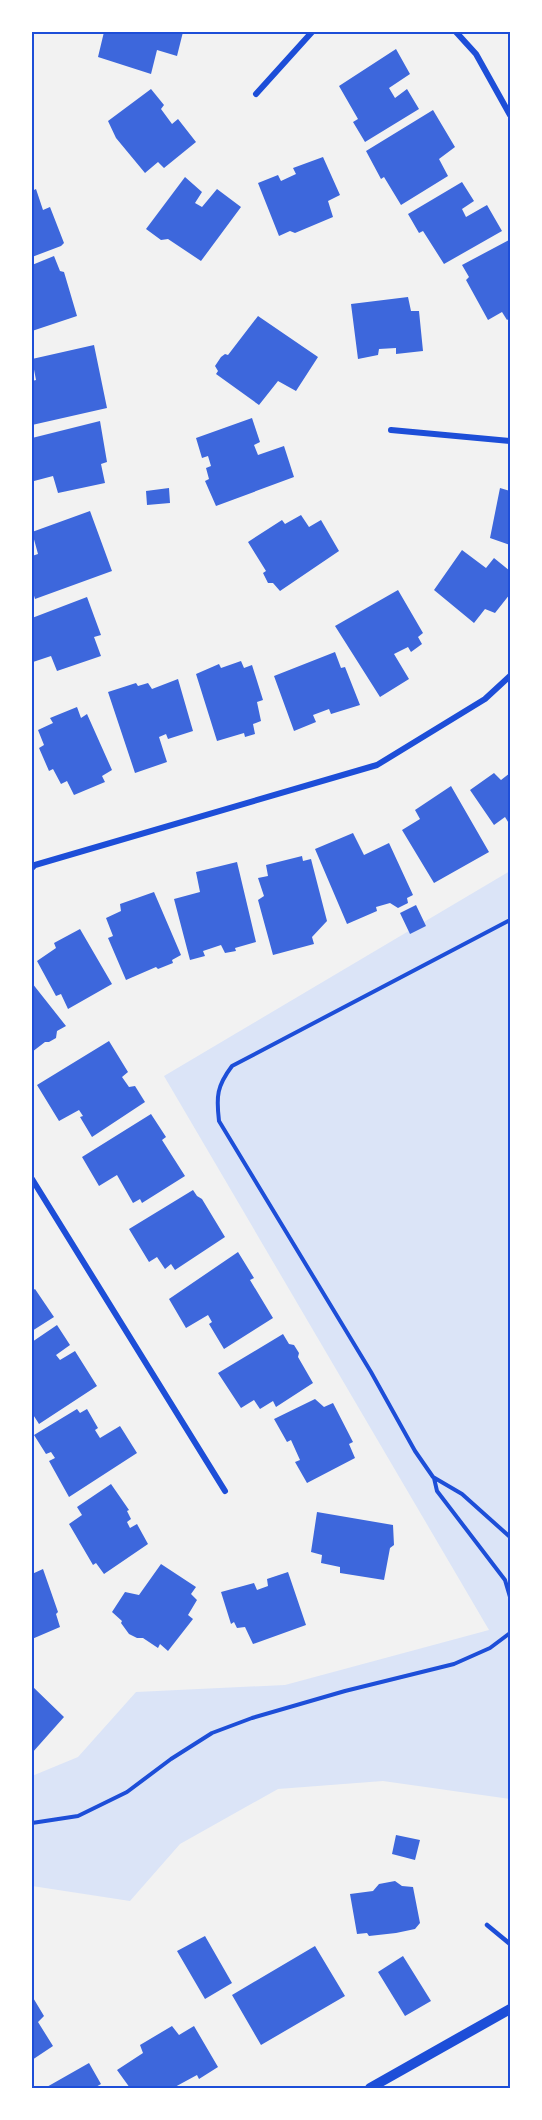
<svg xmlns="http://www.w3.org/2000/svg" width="542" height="2120" font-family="Inter,sans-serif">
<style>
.green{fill:#dbe4f7}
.building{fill:#3d67dc}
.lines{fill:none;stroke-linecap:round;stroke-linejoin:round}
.path{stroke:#1d4ed8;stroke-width:4}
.service{stroke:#1d4ed8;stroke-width:4.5}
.minor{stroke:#1d4ed8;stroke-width:6}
.tertiary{stroke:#1d4ed8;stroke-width:10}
.neatline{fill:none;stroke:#1d4ed8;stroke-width:2}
</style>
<rect width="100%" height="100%" fill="#f2f2f2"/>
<path class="green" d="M510,871V1799L383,1781L278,1789L180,1844L130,1901L32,1886V1776L78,1757L136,1692L285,1685L489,1630L164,1076Z"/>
<path class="building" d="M104,32H183L177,56L157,50L151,74L98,57Z
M396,49L410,74L389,88L395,98L407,89L419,109L365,142L353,122L358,119L339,86Z
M151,89L164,105L161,109L172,124L178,119L196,142L164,168L158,162L145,173L116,138L108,121Z
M433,110L455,147L439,159L448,176L401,205L384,177L381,179L366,151Z
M323,157L340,195L328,201L333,217L295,233L290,231L279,236L258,183L278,175L281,181L296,174L293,168Z
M185,177L202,192L195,203L202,207L217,189L241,207L201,261L168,239L161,240L146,229Z
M462,182L474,201L462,209L466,217L487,205L502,231L444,264L423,231L419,233L408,214Z
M36,189L43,210L50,207L64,243L61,246L32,257V191Z
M509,240L510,318L507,320L502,312L488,320L466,280L469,277L462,265Z
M54,256L60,271L64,272L77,316L32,331V265Z
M408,297L411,311H419L423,351L396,354V348L379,349L378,355L358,359L351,304Z
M258,316L318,357L296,391L278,381L259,405L216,374L218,371L215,366L221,357L225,354L228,355Z
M94,345L107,408L32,425V381L36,380L32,359Z
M252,418L260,442L254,445L258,455L284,446L294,477L216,506L205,481L209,479L206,468L211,466L208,456L202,458L196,438Z
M100,421L107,462L101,464L105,483L58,493L53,476L34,481L32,469V438Z
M169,488L170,503L147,505L146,491Z
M500,488L510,491V545L490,538Z
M90,511L112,571L35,599L32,589V556L38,554L32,532Z
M301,515L309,527L321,520L339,551L280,591L273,583H268L263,573L266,571L248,542L282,520L285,524Z
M462,550L486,568L494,558L510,571V594L495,613L485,609L474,623L434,590Z
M398,590L423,633L418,637L422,644L411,652L408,647L394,654L409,679L380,697L335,626Z
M87,597L101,635L94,637L101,656L57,671L51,656L33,662L32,618Z
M335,652L341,668L345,667L360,705L331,714L329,709L313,715L316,722L294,731L274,676Z
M241,661L244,668L252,665L263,700L257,702L261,721L253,724L255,734L245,737L244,733L217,741L196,674L219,664L221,668Z
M178,679L193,731L168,739L166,734L159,737L167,762L135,773L108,692L136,683L138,686L148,683L152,689Z
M77,707L81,718L87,714L112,770L102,776L105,782L74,795L67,781L61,784L53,769L49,771L39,748L44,745L38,730L53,723L50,718Z
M494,773L501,780L510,773V825L505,817L494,825L470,790Z
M451,786L489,852L434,883L402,830L420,819L415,810Z
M353,833L364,855L389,843L413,895L407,898L408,903L398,908L390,903L376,907L377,911L347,924L315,849Z
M302,856L303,861L311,859L327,921L312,937L314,944L273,955L258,900L264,896L258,878L268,876L266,865Z
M237,862L256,942L235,948L236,951L225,953L221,945L203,951L205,956L190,960L174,899L200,892L196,872Z
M154,892L181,955L172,960L173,963L158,969L156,967L126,980L108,938L113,936L106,918L121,911L120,904Z
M416,905L426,926L410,934L400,913Z
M80,929L112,984L68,1009L61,994L56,996L37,961L56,948L54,943Z
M32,983L66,1026L57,1031L56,1038L49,1042H45L32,1052Z
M109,1041L128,1072L122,1077L129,1087L135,1086L145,1102L92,1137L80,1117L83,1116L79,1110L59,1121L37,1085Z
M151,1114L166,1137L162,1140L185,1176L142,1203L140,1199L133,1203L117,1175L99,1186L82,1157Z
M193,1190L197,1196L202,1199L225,1237L175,1270L171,1264L165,1269L157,1257L149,1262L129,1229Z
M238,1252L254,1278L250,1280L273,1318L224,1349L209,1324L212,1322L208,1315L186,1328L169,1299Z
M35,1289L54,1317L32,1331V1291Z
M57,1325L70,1345L56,1355L60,1360L75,1351L97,1386L39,1424L32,1413V1342Z
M283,1334L289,1344L294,1345L299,1353L298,1357L313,1383L276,1407L273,1401L260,1409L254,1400L241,1408L218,1373Z
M315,1399L324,1407L333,1403L353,1442L349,1444L355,1458L307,1483L295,1462L300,1460L291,1440L287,1442L274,1419Z
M77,1409L80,1413L87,1409L98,1428L95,1430L100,1438L120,1426L137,1453L69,1497L49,1461L55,1458L51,1452L46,1454L34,1435Z
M111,1484L129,1510L127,1511L131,1519L127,1522L130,1528L137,1524L148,1544L104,1574L96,1563L93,1565L69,1524L82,1515L77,1507Z
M317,1512L393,1525L394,1545L390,1548L384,1580L340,1573V1567L321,1563L322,1555L311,1552Z
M161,1564L196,1587L191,1594L197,1600L188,1615L193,1619L168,1651L160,1644L158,1648L143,1638H137L129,1634L121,1623L122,1621L112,1612L125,1592L139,1595Z
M43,1569L58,1612L56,1614L60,1627L32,1639V1574Z
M288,1572L306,1625L253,1644L245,1627L237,1628L234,1622L231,1624L221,1592L254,1583L257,1590L268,1586L267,1579Z
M32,1686L64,1717L32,1753Z
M396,1835L420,1840L415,1860L392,1854Z
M395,1881L402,1886L413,1887L420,1923L415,1929L396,1933L369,1936L367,1933L357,1934L350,1894L373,1891L379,1884Z
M205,1936L232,1983L205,1999L177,1951Z
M315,1946L345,1996L261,2045L232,1995Z
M403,1956L431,2001L405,2016L378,1972Z
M32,1996L44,2016L38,2022L53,2046L32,2060Z
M172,2026L179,2035L194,2026L218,2067L199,2079L197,2075L173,2088H130L117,2070L143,2053L140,2045Z
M89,2063L101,2084L94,2088H45Z"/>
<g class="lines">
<path class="path" d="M510,920L232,1066C217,1086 216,1096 219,1121L371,1372L415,1451L433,1477L462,1494L510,1537
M434,1478L437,1491L505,1580L510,1597
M32,1823L78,1816L127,1792L171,1759L212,1733L252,1718L345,1691L454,1664L490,1648L510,1633"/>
<path class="service" d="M487,1925L510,1944"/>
<path class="minor" d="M456,32L476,54L510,115
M256,94L312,32
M391,430L510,441
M32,868L35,865L377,765L485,699L510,676
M32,1179L225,1491"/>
<path class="tertiary" d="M370,2088L510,2009"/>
</g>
<rect width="542" height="2120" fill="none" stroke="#ffffff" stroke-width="66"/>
<rect x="33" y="33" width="476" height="2054" class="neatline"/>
</svg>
